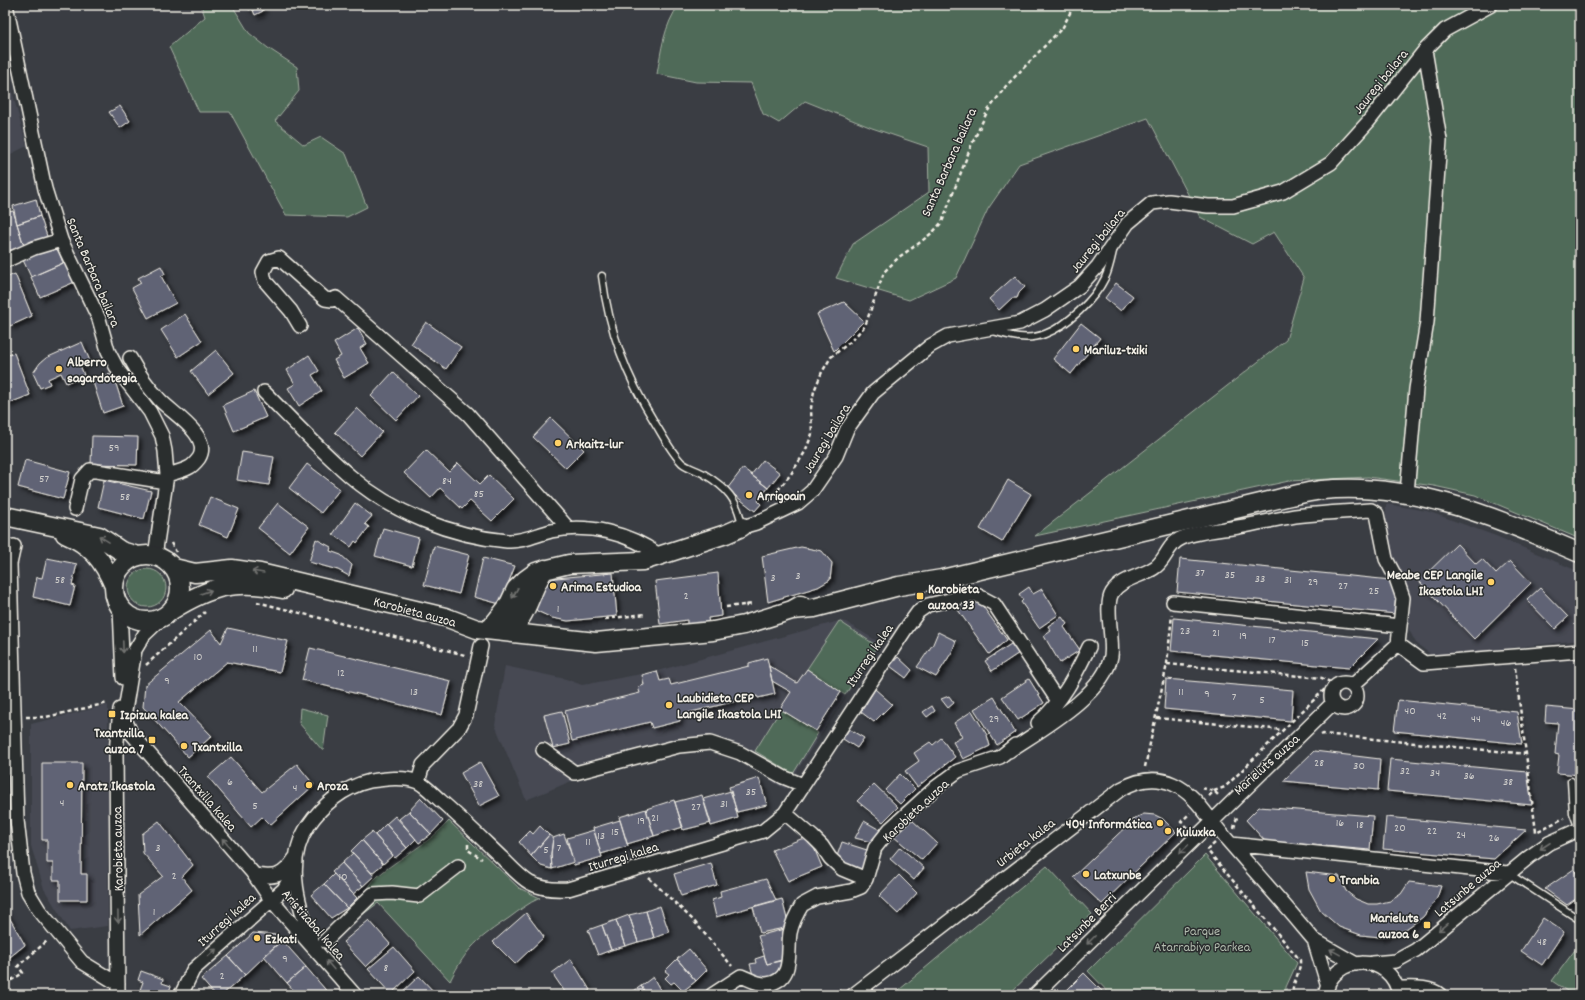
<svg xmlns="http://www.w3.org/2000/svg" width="1585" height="1000" font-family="Dekko,sans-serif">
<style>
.built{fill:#464852}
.green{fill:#506a58;stroke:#a2aea0}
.building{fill:#616375;stroke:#f4f1e8;filter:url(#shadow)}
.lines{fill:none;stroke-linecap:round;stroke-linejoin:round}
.lane-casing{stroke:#f4f1e8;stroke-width:9}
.street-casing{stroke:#f4f1e8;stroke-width:16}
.secondary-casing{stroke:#f4f1e8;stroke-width:21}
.path{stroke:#f4f1e8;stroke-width:2.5;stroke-dasharray:4 3;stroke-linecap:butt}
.lane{stroke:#2a2d2e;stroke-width:6}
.street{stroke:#2a2d2e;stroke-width:13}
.secondary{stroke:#2a2d2e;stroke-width:18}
.path-bridge{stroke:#f4f1e8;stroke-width:2.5;stroke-dasharray:4 3;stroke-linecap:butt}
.oneway{stroke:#71726f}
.poi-dot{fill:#ffd166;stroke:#2a2d2e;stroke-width:1.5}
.labels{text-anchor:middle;stroke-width:3;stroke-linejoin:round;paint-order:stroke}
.number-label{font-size:12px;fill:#cfcecb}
.street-label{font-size:14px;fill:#f4f1e8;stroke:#2a2d2e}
.poi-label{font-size:14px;font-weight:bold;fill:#f4f1e8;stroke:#2a2d2e;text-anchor:start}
.park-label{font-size:14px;fill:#b2bbae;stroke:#2a2d2e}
</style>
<defs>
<filter id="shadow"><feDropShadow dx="3.5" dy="3.5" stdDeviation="2" flood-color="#0009"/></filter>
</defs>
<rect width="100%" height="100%" fill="#3a3d43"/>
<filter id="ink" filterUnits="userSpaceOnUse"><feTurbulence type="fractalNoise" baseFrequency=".025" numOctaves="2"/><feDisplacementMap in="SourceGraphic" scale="8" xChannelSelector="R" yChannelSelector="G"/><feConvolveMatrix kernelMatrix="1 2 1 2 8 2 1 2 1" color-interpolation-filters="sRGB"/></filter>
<g filter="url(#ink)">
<path class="built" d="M5,66L27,146L5,157Z
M1386,504L1427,511L1496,536L1580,572V640L1443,656L1430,654L1416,643L1409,630L1408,605L1386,540Z
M839,621L846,622L880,643L785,789L774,783L762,769L743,758L707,748L677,749L586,775L526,800L495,725L505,666L566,679L582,685L657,671Z
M108,705V926L70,931L44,889L31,846V724Z"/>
<path class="green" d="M201,5H232L249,33L268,48L297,67L299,91L275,121L304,145L321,137L346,154L367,207L347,217L286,215L230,112H199L169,47L205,17Z
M679,5H1580V539L1475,495L1434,486L1368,477L1289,481L1035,536L1286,340L1304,278L1274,232L1252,244L1200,217L1148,118L1019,164L988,209L956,278L909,300L836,278L853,244L929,192L928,147L872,128L805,101L779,123L763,114L751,83L696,82L657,74C661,51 664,25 679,5Z
M128 588a19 19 0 1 1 38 0a19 19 0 1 1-38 0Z
M839,621L877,646L845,695L807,669Z
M300,708L328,715L323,751L299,723Z
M781,709L818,733L793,774L755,751Z
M449,821L519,888L540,898C528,903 520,910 509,918C478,939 467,947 450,981L378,903L353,922C360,907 365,887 378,876C401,856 429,844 449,821Z
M1205,855L1297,963L1286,987V995H1111L1088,971Z
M1047,866L1092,914L1008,995H893Z
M1580,943V995H1573L1552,981Z"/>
<path class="building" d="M247,5H261L263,11L255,15L252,8L249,10Z
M120,106L130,121L120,128L109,112Z
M36,199L40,216L17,224L13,206Z
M13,211L24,246L7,251L5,245V213Z
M40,216L48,239L24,246L17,224Z
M57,246L63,263L31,277L23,260Z
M68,261L77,281L40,297L31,277Z
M161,266L165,274L161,276L176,303L148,318L132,288L141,283L138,278Z
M15,274L32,316L10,326L5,314V278Z
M1015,276L1025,287L1019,293L1017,298H1012L999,310L989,299Z
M1116,283L1133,296L1121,311L1105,298Z
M844,302L864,321L834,351L817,314Z
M185,314L202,341L178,357L161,330Z
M426,322L461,347L446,369L411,344Z
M1081,323L1100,338L1071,374L1053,359Z
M358,328L367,344L360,348L369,363L344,378L334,360L341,356L334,343Z
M82,342L90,361L80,365L84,375L66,383L61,373L48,379L50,384L40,388L33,373L40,363L46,358Z
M216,350L234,373L208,394L191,371Z
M14,353L30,395L7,404L5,398V356Z
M309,355L319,371L312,375L322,391L299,406L288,388L295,384L287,370Z
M393,372L418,396L396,420L371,396Z
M110,374L111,382L115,381L123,406L103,413L92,379Z
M254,391L266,417L234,431L223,405Z
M357,408L382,432L360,456L335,432Z
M551,418L584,450L566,468L533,437Z
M92,436L138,437L137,465L91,464Z
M426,450L449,472L458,463L480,484L489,475L514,499L492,521L470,501L462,509L440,488L431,498L404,473Z
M242,452L274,457L269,485L237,480Z
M25,460L70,472L63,499L18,487Z
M763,460L780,473L768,488L751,475Z
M307,464L340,489L321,513L289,488Z
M743,468L768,488L758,501L761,504L755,511L727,489Z
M104,480L151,491L144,519L98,507Z
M1008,480L1031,494L1002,542L980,529Z
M210,497L239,509L228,537L199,525Z
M278,503L309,527L290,553L258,528Z
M355,503L372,516L365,524L369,527L357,543L355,541L351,547L333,534Z
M383,528L419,538L412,566L375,556Z
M316,539L331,547L330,551L341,555L352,565L349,576L338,570L309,562Z
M1457,544L1476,564L1482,559L1496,574L1510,561L1531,583L1474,639L1419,581Z
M434,546L469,555L459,594L424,585Z
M801,547L822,551L832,563L830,580L818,587L768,602L762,556Z
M47,558L77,564L72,585L75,586L70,606L33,597L37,577L42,578Z
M483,558L515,566L500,604L474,597Z
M1180,559L1391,580L1397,598L1396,614L1177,592Z
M613,573L617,616L568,621L552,618L537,611L533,600L538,586L556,578Z
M718,573L721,616L708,618L709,625L687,627V620L660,624L655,581Z
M1029,587L1033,594L1042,589L1058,615L1039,628L1021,602L1023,600L1019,594Z
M1540,588L1568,617L1555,629L1527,600Z
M979,601L1007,640L989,654L958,610Z
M1062,617L1067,624L1064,627L1080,650L1060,663L1044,636L1051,631L1048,626Z
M1174,618L1378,639L1349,668L1171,651Z
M228,628L288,641L280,672L227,662L179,702L212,736L188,757L143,707L145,685L211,630L221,643Z
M938,632L956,641L952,652L936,677L917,667L933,644Z
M1011,644L1019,653L992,671L985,661Z
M310,648L451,681L442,715L302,680Z
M898,657L912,670L906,678L890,666Z
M767,658L775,694L758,698L757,696L679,715L680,721L652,728L650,722L572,741L565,711L640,693L638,687L644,685L642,675L657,671L660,681L669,679L671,685L749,666V663Z
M769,666L797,683L807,669L841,692L816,731L780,709L791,692L772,681Z
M1029,679L1044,703L1018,720L1002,697Z
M1166,679L1293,690L1291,721L1164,709Z
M875,689L892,704L874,722L861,712Z
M949,696L954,703L948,708L941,699Z
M994,697L1015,732L997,745L974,709Z
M1398,700L1517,712L1522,744L1394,731Z
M932,706L935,711L927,717L923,712Z
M1546,707L1580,710V775L1557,773L1559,755L1555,754L1558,723L1545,722Z
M562,711L570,744L553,748L544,715Z
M972,711L987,735L990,746L963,759L953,742L962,737L954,723Z
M849,729L864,738L857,748L843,739Z
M941,738L955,757L917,787L905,771L919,761L914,753L930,742L933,745Z
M1314,751L1380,759L1378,790L1283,781Z
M231,757L262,792L297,764L314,785L270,825L262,817L251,827L208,777Z
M1390,759L1527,772L1532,805L1387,791Z
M480,762L499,796L479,806L461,773Z
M42,763H82L81,874H87V900H60V880H53V863H47V840H42Z
M900,774L915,789L900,804L885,790Z
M759,778L767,805L737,812L729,787Z
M874,784L898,807L883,822L857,801Z
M731,791L738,818L711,826L703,799Z
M702,795L711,823L683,830L675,802Z
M421,798L443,821L431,834L409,811Z
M674,800L683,827L654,836L646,809Z
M1259,807L1373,816L1370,850L1265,841L1246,820Z
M646,809L654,836L627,844L619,817Z
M409,811L431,834L419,843L399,819Z
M1144,814L1155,815L1163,819L1176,832L1102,904L1073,877L1135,818Z
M395,816L416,839L407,848L386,824Z
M1386,817L1526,830L1494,859L1383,849Z
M620,820L628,846L601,854L593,828Z
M912,820L937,843L922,860L894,837Z
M159,821L193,865L182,877L192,890L140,935L138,895L163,876L143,853L142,834Z
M864,821L880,830L875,843L855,838Z
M386,824L407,848L395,858L375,835Z
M540,826L549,835L531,856L519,842L530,831L533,834Z
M594,830L602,857L574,865L567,838Z
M372,832L393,855L383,864L362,840Z
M564,834L574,862L552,869L551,854L553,838Z
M549,835L553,838L551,854L552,869L541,866L531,856Z
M809,836L822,867L788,881L772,850Z
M362,840L383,864L372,873L351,851Z
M842,842L870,851L862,872L836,859Z
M900,847L924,868L914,880L890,859Z
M353,853L374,876L363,886L342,863Z
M342,863L363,886L353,894L332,872Z
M711,863L717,885L681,896L674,874Z
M1574,869L1580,881V896L1567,905L1545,889Z
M1306,872L1339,876L1346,891L1356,899L1368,904H1377L1390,901L1401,894L1409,882L1441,886L1437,898L1423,917L1403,931L1380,937L1361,935L1339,927L1321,911L1309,889Z
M334,874L357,898L347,908L324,884Z
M899,875L917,893L898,914L879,896Z
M766,879L776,900L716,917L712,900L721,897L720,891Z
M324,884L347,908L331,918L311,895Z
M782,899L789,927L760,933L753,907Z
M660,906L669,932L654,938L646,911Z
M5,910L25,945L5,961Z
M646,911L654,938L638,942L629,915Z
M526,913L544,937L515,964L493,942Z
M629,915L638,942L625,946L616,920Z
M1543,918L1564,932L1542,965L1521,951Z
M369,920L390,944L366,967L343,942Z
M616,920L625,946L611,950L602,925Z
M602,925L611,950L598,955L588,930Z
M784,929L786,950L782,951L785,959L767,964L758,936Z
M253,933L277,935L282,940L245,975L228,956Z
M282,940L306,967L287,983L264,956Z
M394,947L415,971L391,994L368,969Z
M689,949L707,970L696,981L677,959Z
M228,956L245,975L222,995H215L201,979Z
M764,956L767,964L785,960L778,977L762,981L758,975H753L750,964L756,963L755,959Z
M571,959L590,990L584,995H567L552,973Z
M677,959L696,981L683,991L674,982L671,984L665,978L669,974L665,971Z
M306,967L330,995H298L287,983Z
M141,971L163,979L162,983L171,986L168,995H138L143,982L138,980Z
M1084,973L1106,995H1067L1065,992Z
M419,976L437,995H399Z
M653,977L663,995H647L641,986Z
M641,986L647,995H628Z"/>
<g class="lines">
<defs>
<path id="lane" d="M602,276C609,331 626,376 655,423C663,436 671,452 682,463C688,468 697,470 704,474C727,488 737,499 742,525
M993,331C1009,336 1028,341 1045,334C1067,326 1095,299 1105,278C1109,270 1111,260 1113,251
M1571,781L1573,813L1579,829
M1508,873L1580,920"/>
<path id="street" d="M6,5L45,189L61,240L99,319L108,351L118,370L150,412L162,436L165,451L167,475L155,556
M5,261L34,248L61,240
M300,326L291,311L265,281L263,272L269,261L279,258L325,299L332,300L336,298L468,414L568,528
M130,358C138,373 148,387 160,400C173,414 212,436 199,458C196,462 193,466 188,468C182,471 174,473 167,475
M264,392C292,420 320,450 350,476C393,513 451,536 507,541C523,542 536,535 551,531C588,523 629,533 659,555
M1407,493L1416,389L1427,322L1440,140L1425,50
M75,509L82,479L90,470L166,482
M742,527L756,523L798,503L812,491L836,456L847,429L873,393L930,346L948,336L1020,323L1045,310L1080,286L1098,266L1128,223L1152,203L1169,201L1208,206H1233L1283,192L1331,163L1368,122L1425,50L1445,30L1491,5
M14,546L10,564L17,820L23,873L28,892L39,910L82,962L118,984
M1173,602L1400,626
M120,608L123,678
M163,617L144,635L135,650L124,717L131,733L252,872L272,901L355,995
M1398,644L1424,663L1580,651
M1331 696a13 13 0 1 1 26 0a13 13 0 1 1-26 0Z
M1038,723C1062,702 1075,676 1089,647
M543,750L575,773L679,746L710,743L740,753L783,777L803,785
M1009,751C1040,730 1104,695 1111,656C1114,639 1104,606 1112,593C1122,578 1140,577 1154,568C1166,561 1167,544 1182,538C1199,531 1220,530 1238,527C1257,524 1276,519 1295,516C1320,513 1346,512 1371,510L1377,514L1386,559L1396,578L1403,598L1398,644L1352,686
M418,782L423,765L459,728L466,715L481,646
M785,813L813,837L822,846L830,858L842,869L866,879
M1231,844L1508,873
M254,875C275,878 283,877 295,858
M1314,940L1356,964
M325,941L373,894L392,893L419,896L458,866
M315,948C300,912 283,863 308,826C322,805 344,787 370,781C384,779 404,776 418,782C426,786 434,795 441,801C462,819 482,839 503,859C511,867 520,877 530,883C542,889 555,890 568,889L763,831L785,813L905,630L918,612L928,605L975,594L994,604L1058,701
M1372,963L1396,961L1416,950L1529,857L1549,843L1580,829
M1398,988C1411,988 1430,986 1440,995
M118,995L116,752L120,709
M181,995L193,970L284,889L295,870
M712,995L741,976C749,979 758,985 767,984C795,980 787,952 790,933C792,923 797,913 802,905L817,897L851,891L861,887L866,879L875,848L890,829L935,788L958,771L1000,757L1015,745
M853,995L1121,789C1137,780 1155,776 1173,784C1196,794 1207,817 1223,835C1250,866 1277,896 1303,927L1314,940L1328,986
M1035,995L1333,703
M1325,995C1331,953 1392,952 1399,995"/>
<path id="secondary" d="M5,516L99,536L121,551L138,556
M65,534C91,545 103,560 114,586
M114 588a33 33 0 1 1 66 0a33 33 0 1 1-66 0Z
M174,568L195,573L232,569L260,573L445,617L477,629L596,642L713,631L744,625L792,610L801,605
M172,610C211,586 236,579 283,589
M792,610L814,608L899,586L942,579L1269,501C1286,497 1305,492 1322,490C1413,481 1498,519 1580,553
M489,630L508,606L516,589L525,580L536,572L569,564L643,561L726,534L742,527
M509,632C529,614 530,590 545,569"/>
</defs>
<use href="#lane" class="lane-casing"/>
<use href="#street" class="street-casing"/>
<use href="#secondary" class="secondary-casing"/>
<path class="path" d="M769,501L791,474L805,452L812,434L811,408L814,391L822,372L831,357L850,342L865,326L884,272L899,257L918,244L933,232L942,222L971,146L987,112L1006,86L1063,27L1074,5
M171,543L176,552
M257,602L465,655
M726,607L753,604
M605,619L645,614
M1167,664L1322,678L1336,685
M146,665L205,612
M1515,668L1536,832L1564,818
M26,717H46L108,703
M1157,718L1283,730
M1321,735L1323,734L1527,754
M1145,767L1167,664L1172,614
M1202,788L1214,791L1219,796
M1209,796L1214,791L1225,787L1331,683
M1187,828L1181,822L1190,813
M1234,828L1237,817
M1215,843L1207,850L1300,960C1301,972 1292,983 1292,995
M468,844V850L482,859
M649,878L693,920L732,966
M5,984L23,973L18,966L47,941
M834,995L840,990"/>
<use href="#lane" class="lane"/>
<use href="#street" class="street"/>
<use href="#secondary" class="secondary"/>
<path class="path-bridge" d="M746,604L747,607"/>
</g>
<defs><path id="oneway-shaft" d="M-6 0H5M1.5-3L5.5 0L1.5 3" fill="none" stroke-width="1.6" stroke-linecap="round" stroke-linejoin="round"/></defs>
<g class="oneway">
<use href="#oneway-shaft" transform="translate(104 539) rotate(-148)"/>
<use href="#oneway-shaft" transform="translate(258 572) rotate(-171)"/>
<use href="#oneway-shaft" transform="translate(206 592) rotate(-19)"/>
<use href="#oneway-shaft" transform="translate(515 593) rotate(119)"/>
<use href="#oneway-shaft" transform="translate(123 647) rotate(88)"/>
<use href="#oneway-shaft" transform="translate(226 843) rotate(-131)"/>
<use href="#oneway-shaft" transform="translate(1545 846) rotate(147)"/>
<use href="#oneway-shaft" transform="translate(1184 849) rotate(136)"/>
<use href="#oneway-shaft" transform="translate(118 917) rotate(89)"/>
<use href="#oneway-shaft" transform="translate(1443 927) rotate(140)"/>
<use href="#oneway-shaft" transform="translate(1091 940) rotate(135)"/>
<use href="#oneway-shaft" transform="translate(1335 952) rotate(-151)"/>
<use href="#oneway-shaft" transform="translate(212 953) rotate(-42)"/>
<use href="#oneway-shaft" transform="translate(330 965) rotate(-130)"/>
</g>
</g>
<g class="poi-dot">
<circle cx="1076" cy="349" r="4"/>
<circle cx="59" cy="369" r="4"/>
<circle cx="558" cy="443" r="4"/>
<circle cx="749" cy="495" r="4"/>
<circle cx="1491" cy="582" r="4"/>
<circle cx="553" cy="586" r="4"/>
<rect x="916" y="592" width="8" height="8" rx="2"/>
<circle cx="669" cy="705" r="4"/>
<rect x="108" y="710" width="8" height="8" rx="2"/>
<rect x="148" y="736" width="8" height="8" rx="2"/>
<circle cx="184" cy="746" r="4"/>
<circle cx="70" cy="785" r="4"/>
<circle cx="309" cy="785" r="4"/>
<circle cx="1160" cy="823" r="4"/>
<circle cx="1168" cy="831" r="4"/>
<circle cx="1086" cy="874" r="4"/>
<circle cx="1332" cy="879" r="4"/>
<rect x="1423" y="921" width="8" height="8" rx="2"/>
<circle cx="257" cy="938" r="4"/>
</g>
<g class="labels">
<g class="number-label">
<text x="114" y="451">59</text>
<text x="44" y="482">57</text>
<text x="447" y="484">84</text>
<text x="479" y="497">85</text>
<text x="125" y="500">58</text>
<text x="1200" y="576">37</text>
<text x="1230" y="578">35</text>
<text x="798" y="579">3</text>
<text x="773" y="581">3</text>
<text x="1260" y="582">33</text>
<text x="60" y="583">58</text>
<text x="1288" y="583">31</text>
<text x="1313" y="585">29</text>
<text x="1343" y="589">27</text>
<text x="1374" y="594">25</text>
<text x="686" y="599">2</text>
<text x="558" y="612">1</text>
<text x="1185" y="634">23</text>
<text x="1216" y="636">21</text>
<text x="1243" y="639">19</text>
<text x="1272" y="643">17</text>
<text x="1305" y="646">15</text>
<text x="255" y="652">11</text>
<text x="198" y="660">10</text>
<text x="341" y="676">12</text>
<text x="167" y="684">9</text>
<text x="414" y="695">13</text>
<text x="1181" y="695">11</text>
<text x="1207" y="697">9</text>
<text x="1234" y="700">7</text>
<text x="1262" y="703">5</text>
<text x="1410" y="714">40</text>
<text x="1442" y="719">42</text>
<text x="994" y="722">29</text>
<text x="1476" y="722">44</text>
<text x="1506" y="726">46</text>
<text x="1319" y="766">28</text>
<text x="1359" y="769">30</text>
<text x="1405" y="774">32</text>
<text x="1435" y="776">34</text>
<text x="1469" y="779">36</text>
<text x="230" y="785">6</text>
<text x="1508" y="785">38</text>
<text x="478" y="787">38</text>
<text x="295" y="791">4</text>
<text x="751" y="795">35</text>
<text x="62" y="806">4</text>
<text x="724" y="807">31</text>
<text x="255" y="809">5</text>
<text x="696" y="810">27</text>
<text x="655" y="821">21</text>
<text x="641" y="824">19</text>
<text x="1340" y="826">16</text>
<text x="1360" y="828">18</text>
<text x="1400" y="831">20</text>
<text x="1432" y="834">22</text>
<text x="615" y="835">15</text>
<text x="1461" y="838">24</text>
<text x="601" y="839">13</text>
<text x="1494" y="841">26</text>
<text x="588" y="845">11</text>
<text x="158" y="851">3</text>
<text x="559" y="851">7</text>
<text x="546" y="853">5</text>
<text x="174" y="879">2</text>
<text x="343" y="880">10</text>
<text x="154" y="915">1</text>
<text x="1542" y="945">48</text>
<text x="285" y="962">9</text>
<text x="386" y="971">8</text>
<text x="222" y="979">2</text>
</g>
<g class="street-label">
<text transform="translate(1380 81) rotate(-51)" y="5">Jauregi bailara</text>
<text transform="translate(948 162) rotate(-66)" y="5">Santa Barbara bailara</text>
<text transform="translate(1097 240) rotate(-51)" y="5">Jauregi bailara</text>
<text transform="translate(94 272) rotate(67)" y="5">Santa Barbara bailara</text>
<text transform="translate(826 438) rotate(-59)" y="5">Jauregi bailara</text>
<text transform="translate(415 611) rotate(15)" y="5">Karobieta auzoa</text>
<text transform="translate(869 655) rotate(-56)" y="5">Iturregi kalea</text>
<text transform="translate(1266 764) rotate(-42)" y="5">Marieluts auzoa</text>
<text transform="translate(208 798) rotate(49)" y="5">Txantxilla kalea</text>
<text transform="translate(915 810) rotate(-43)" y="5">Karobieta auzoa</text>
<text transform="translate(1025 842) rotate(-38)" y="5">Urbieta kalea</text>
<text transform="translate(117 849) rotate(-91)" y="5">Karobieta auzoa</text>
<text transform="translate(623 856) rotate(-17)" y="5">Iturregi kalea</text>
<text transform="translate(1467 887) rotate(-40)" y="5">Latsunbe auzoa</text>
<text transform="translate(226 919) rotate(-42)" y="5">Iturregi kalea</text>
<text transform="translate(1086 922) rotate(-45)" y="5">Latsunbe Berri</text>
<text transform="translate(314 924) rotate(49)" y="5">Aristizabal kalea</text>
</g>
<g class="poi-label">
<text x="1084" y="354">Mariluz-txiki</text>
<text x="67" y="366">Alberro<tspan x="67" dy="16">sagardotegia</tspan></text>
<text x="566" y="448">Arkaitz-lur</text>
<text x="757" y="500">Arrigoain</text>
<text x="1483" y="579" text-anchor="end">Meabe CEP Langile<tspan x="1483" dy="16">Ikastola LHI</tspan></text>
<text x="561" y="591">Arima Estudioa</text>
<text x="928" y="593">Karobieta<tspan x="928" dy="16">auzoa 33</tspan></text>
<text x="677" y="702">Laubidieta CEP<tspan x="677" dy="16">Langile Ikastola LHI</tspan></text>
<text x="120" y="719">Izpizua kalea</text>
<text x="144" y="737" text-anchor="end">Txantxilla<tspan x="144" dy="16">auzoa 7</tspan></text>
<text x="192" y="751">Txantxilla</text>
<text x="78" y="790">Aratz Ikastola</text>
<text x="317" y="790">Aroza</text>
<text x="1152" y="828" text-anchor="end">404 Informática</text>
<text x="1176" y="836">Kuluxka</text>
<text x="1094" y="879">Latxunbe</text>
<text x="1340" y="884">Tranbia</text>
<text x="1419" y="922" text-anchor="end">Marieluts<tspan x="1419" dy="16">auzoa 6</tspan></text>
<text x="265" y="943">Ezkati</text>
</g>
<g class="park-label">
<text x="1202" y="935">Parque<tspan x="1202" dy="16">Atarrabiyo Parkea</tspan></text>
</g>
</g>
<rect width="1585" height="1000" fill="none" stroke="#2a2d2e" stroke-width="20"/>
<rect x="10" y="10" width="1565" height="980" fill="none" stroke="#f4f1e8" stroke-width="1.5" filter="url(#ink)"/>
</svg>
